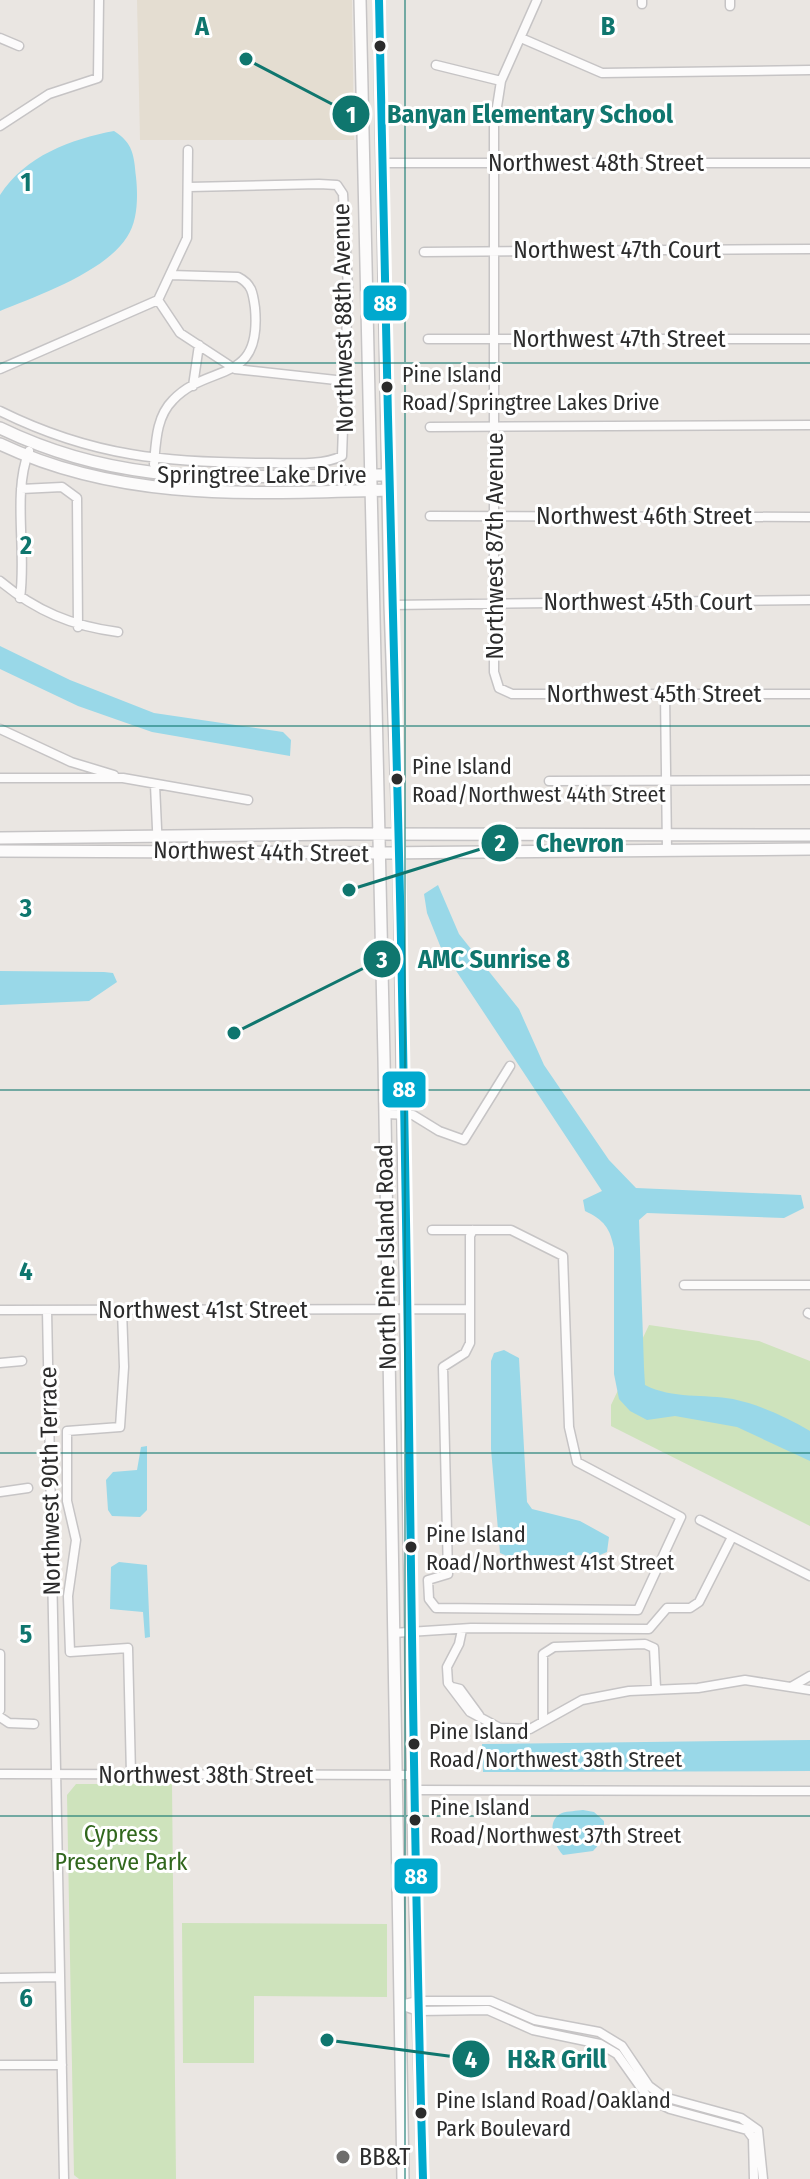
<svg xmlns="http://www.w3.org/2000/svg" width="810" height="2179" font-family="'Fira Sans Condensed',sans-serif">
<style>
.education{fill:#e4ddd1}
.green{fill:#cee3bc}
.water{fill:#99d8e8}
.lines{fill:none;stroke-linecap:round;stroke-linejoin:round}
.street-casing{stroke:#c6c4c5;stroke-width:11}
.secondary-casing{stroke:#c6c4c5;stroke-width:14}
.street{stroke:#fcfbfb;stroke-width:8}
.secondary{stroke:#fcfbfb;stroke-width:11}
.bus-1-casing{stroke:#fff;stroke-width:14}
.bus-1{stroke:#00a9ce;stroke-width:8}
.grid{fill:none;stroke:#0f766e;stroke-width:2;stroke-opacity:0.55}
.bus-dot{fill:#2c2c2c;stroke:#fff;stroke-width:3}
.poi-dot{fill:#6e6d6c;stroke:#fff;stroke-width:3}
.labels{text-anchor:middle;stroke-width:6;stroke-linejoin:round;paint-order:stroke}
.bus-label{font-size:22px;fill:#2c2c2c;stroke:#fff;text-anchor:start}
.street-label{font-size:24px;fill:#2c2c2c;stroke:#fff}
.park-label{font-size:24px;fill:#31671d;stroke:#fff}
.poi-label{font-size:24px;fill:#2c2c2c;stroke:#fff;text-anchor:start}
.grid-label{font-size:26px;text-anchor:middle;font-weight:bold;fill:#0f766e;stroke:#fff;stroke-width:6;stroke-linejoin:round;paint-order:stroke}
.leader{fill:none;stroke:#0f766e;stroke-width:3}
.callout-dot{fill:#0f766e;stroke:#fff;stroke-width:3}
.mark-label{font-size:24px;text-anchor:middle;font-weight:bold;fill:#fff}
.callout-label{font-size:26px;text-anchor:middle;font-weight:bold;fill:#0f766e;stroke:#fff;stroke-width:6;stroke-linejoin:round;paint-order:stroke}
.line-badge{stroke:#fff;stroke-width:3}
.badge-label{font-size:22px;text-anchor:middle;font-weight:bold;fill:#fff}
</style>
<rect width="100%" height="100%" fill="#eae6e2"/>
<path class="education" d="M137,0H352L354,140H140Z"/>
<path class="green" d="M649,1325L759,1341L810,1361V1526L611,1426V1405Z
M76,1784H172L176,2179H79L74,2175L67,1795Z
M182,1923L387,1924V1997L254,1996V2063H183Z"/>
<path class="water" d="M114,131C133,143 134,155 136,177C138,196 138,221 127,237C105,272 37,296 0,311V195C25,156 71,139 114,131Z
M0,646L70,680L154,713L283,732L291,740L290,756L152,732L78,706L0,669Z
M438,885L459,934L519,1009L544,1065L609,1160L636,1188L801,1195L804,1208L784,1218L647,1213L639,1220L644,1368L645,1385C672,1399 705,1394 733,1399C760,1405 787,1417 810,1431V1461L737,1427L675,1416L647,1420L630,1411L619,1399L614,1374V1248C610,1228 604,1220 585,1211L583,1200L602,1191L441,948L427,913L424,894Z
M0,971L104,972L113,973L117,982L89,1001L0,1005Z
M504,1350L519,1358L527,1502L532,1509L580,1521L609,1537L607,1552L600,1555L507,1556L500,1553L491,1449V1361L494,1353Z
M147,1446V1510L140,1517L112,1516L108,1510L106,1480L113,1472L137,1470L141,1447Z
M119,1562L147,1565L150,1637L145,1638L143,1612L110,1609L111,1567Z
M810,1740V1771L483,1772L482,1744Z
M583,1810L594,1812L604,1821V1839L593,1851L563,1855C554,1846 545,1820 562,1813C568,1811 577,1811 583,1810Z"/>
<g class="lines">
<defs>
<path id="street" d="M537,0L501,81L494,126V672L499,688L512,694H810
M730,0V6
M642,4V0
M0,38L19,46
M521,38L602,73L810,70
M436,65L501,81
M0,126L49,94L98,78L99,0
M382,163H810
M424,252L810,249
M158,300L180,333L235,369L345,381
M428,339H810
M0,369L158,300L187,238L188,150
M193,386L199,345
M0,411C93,457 168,463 269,463C292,463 321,466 342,456L348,288L343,194L337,185L319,184L189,187
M430,427L810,425
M154,464C156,442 156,417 173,400C209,362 262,386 255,308C253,293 252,284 238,277L170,275
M21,489L62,487L77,498L78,627
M430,516L810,517
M0,581C36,611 72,626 118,632
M20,598C27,550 12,494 29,451
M390,605L810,600
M665,694L667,850
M0,729L71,762L114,775
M0,778H123L248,800
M549,781L810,780
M155,785L158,850
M384,1114L413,1115L439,1131L464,1140L510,1066
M432,1230H511L563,1256L569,1427L577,1462L681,1517L638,1610L436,1608L429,1599L428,1580L448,1574L443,1367L465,1353L470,1343V1236L473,1230
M684,1285H810
M0,1310L468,1309
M47,1310L64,2179
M122,1310L124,1367L120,1427L67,1431V1501L76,1540L68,1596L70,1652L128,1648L131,1775
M808,1313L810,1314
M0,1363L22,1361
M0,1492L28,1488
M700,1520L810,1576
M462,1630L459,1644L447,1667L448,1683L470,1712L500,1728L530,1729L582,1700L629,1691L698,1688L745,1680L810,1690
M393,1633L471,1628L649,1629L667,1608H690L699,1602L732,1537
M0,1654V1710
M452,1687L460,1689L479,1715
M791,1687L810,1676
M0,1717L9,1723L34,1724
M543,1720V1654L554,1647L645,1644L654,1648L656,1688
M0,1774L413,1775
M413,1790L810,1791
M0,1978L60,1977
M400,2005L418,2001H491L535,2020L599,2032L622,2046L649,2086L664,2097L741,2118L758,2130L763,2179
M400,2005L418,2011L488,2010L533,2030L600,2044L617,2054L649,2099L670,2109L747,2130L753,2138L754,2179
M0,2065H62"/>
<path id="secondary" d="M360,0L384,1058L403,2179
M379,0L390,605L399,853L414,1872L423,2179
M0,428C136,494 245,473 389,475
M0,444C124,503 256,493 389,490
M0,838L344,834L810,835
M0,851L377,853L810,849"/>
</defs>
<use href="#street" class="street-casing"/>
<use href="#secondary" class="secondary-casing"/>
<use href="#street" class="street"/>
<use href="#secondary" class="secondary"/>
<defs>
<path id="bus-1" d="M379,0C384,285 392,569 399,854C410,1296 410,1737 423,2179"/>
</defs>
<use href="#bus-1" class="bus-1-casing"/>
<use href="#bus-1" class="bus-1"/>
</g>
<path class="grid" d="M405,0V2179M0,363H810M0,726H810M0,1090H810M0,1453H810M0,1816H810"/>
<g class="bus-dot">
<circle cx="380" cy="46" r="7"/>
<circle cx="387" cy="387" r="7"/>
<circle cx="397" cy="779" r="7"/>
<circle cx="411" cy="1547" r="7"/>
<circle cx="414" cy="1744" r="7"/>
<circle cx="415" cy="1820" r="7"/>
<circle cx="421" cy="2113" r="7"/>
</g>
<circle class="poi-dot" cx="343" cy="2157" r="8"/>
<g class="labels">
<g class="bus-label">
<text x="402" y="382">Pine Island<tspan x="402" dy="28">Road/Springtree Lakes Drive</tspan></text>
<text x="412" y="774">Pine Island<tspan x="412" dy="28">Road/Northwest 44th Street</tspan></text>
<text x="426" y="1542">Pine Island<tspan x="426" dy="28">Road/Northwest 41st Street</tspan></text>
<text x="429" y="1739">Pine Island<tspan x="429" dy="28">Road/Northwest 38th Street</tspan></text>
<text x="430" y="1815">Pine Island<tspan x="430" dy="28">Road/Northwest 37th Street</tspan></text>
<text x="436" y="2108">Pine Island Road/Oakland<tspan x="436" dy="28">Park Boulevard</tspan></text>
</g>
<g class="street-label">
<text x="596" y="171">Northwest 48th Street</text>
<text x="617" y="258">Northwest 47th Court</text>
<text transform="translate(343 318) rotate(-91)" y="8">Northwest 88th Avenue</text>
<text x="619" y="347">Northwest 47th Street</text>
<text x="262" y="483">Springtree Lake Drive</text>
<text x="644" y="524">Northwest 46th Street</text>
<text transform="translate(495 546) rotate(-90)" y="8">Northwest 87th Avenue</text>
<text x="648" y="610">Northwest 45th Court</text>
<text x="654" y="702">Northwest 45th Street</text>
<text transform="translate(261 852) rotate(1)" y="8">Northwest 44th Street</text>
<text transform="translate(386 1257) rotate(-91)" y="8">North Pine Island Road</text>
<text x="203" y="1318">Northwest 41st Street</text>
<text transform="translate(50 1481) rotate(-91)" y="8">Northwest 90th Terrace</text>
<text x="206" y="1783">Northwest 38th Street</text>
</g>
<g class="park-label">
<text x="121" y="1842">Cypress<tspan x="121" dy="28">Preserve Park</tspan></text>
</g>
<g class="poi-label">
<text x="359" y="2165">BB&amp;T</text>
</g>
</g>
<g class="grid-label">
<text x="202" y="35">A</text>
<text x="608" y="35">B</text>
<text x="26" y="191">1</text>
<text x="26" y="554">2</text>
<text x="26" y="917">3</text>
<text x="26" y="1280">4</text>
<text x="26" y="1643">5</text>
<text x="26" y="2007">6</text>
</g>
<path class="leader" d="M246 59L351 114M349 890L500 843M234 1033L382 959M327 2040L471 2059"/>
<g class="callout-dot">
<circle cx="246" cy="59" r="8"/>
<circle cx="349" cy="890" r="8"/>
<circle cx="234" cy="1033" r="8"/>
<circle cx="327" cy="2040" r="8"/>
<circle cx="351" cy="114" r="20"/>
<circle cx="500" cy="843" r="20"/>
<circle cx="382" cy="959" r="20"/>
<circle cx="471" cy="2059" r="20"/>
</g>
<g class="mark-label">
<text x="351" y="123">1</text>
<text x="500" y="851">2</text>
<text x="382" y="968">3</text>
<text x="471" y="2068">4</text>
</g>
<g class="callout-label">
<text x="530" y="123">Banyan Elementary School</text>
<text x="580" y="852">Chevron</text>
<text x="494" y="968">AMC Sunrise 8</text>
<text x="557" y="2068">H&amp;R Grill</text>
</g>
<g class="line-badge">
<rect x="362" y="284" width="46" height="38" rx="8" fill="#00a9ce"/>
<rect x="381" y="1070" width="46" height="39" rx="8" fill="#00a9ce"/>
<rect x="393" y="1857" width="46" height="38" rx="8" fill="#00a9ce"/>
</g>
<g class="badge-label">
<text x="385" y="311">88</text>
<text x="404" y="1097">88</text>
<text x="416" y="1884">88</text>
</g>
</svg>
